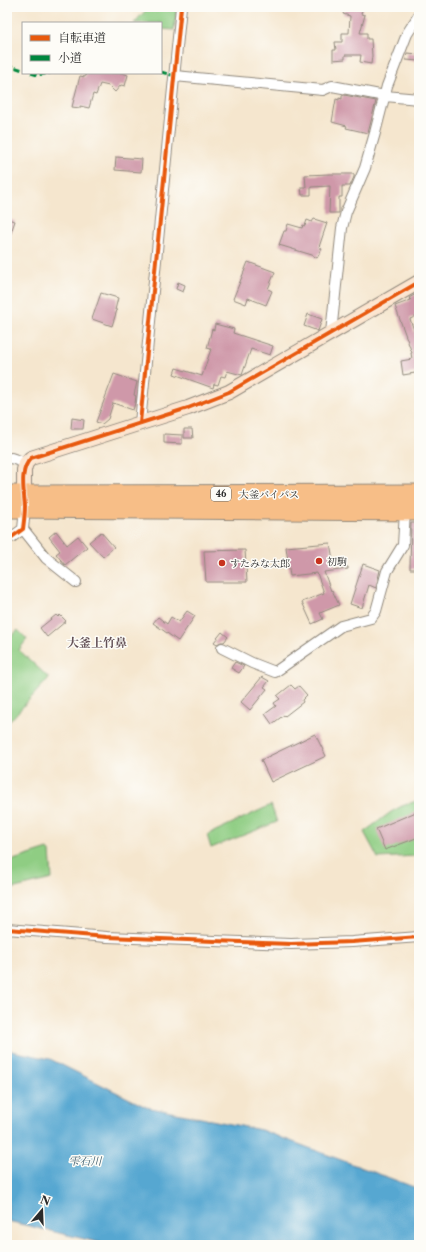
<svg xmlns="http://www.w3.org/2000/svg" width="426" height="1252" font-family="'Libre Caslon Text','Noto Serif JP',serif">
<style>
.green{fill:#8fcd83;stroke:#5d7c57}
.water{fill:#57a7d1;stroke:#41697e}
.building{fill:#cf98a9}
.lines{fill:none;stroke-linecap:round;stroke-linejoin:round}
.street-casing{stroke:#90887c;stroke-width:12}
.secondary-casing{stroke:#90887c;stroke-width:16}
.highway-casing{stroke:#90887c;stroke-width:21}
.street{stroke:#fff;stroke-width:10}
.secondary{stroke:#fce5cf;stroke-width:14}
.highway{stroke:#f7be87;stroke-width:19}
.quiet{stroke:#00873e;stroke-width:3;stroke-dasharray:6 3;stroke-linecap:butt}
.cycleway-casing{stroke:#fdfcf7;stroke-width:6}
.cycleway{stroke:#e8590c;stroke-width:4}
.poi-dot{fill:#c8321e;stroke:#fdfcf7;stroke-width:1.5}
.labels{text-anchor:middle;stroke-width:3;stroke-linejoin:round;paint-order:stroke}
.shield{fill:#fdfcf7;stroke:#6a6a68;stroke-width:1}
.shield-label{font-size:9px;font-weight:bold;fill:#2b2b2b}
.street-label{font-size:10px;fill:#2b2b2b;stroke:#fdfcf7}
.poi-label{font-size:10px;fill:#2b2b2b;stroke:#fdfcf7;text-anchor:start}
.water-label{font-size:11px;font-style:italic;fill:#3d5d6d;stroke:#fdfcf7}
.quarter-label{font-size:12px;font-weight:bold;fill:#645157;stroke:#fdfcf7}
</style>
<rect width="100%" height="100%" fill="#fdfcf7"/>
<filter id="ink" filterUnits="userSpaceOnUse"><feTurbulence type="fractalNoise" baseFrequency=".025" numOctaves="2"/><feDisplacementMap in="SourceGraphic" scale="8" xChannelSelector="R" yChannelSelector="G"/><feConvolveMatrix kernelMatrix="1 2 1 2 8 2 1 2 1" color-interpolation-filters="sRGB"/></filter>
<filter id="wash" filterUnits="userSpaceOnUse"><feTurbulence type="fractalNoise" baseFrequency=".012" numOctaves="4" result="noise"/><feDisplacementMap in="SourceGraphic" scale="16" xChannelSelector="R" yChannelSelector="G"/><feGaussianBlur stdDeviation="0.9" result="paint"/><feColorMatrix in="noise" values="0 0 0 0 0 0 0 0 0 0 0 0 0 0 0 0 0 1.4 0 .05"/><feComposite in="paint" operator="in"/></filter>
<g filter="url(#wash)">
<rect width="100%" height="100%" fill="#f5e6ce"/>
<path class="green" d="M149,7H177L174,30L161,29V23H134Z
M18,630L27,639L19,650L49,678L7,724V640Z
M419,800V857L417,856L378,858L364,832L391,812L402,806Z
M271,805L277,822L211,848L207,835Z
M48,849L50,851L52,879L7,890V862Z"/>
<path class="water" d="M7,1050L50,1059L146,1107L261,1130L419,1189V1245H110L8,1221Z"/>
<g id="blocks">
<path class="building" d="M345,7H363L361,14L365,15L360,33H367V39H371L372,56L371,64L360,62L361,55H345V59L333,60V50H336L335,42H342V33H349L350,16L343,14Z
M407,53L419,54V61L406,60Z
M86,73H122L128,75L125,86L121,85L115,92L109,86L100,84L96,95L93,94L89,108L80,106V108L72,107L80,76L85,77Z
M344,95L376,101L368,133L346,128L347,126L332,122L336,99L339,100V98L342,99V96Z
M116,157L142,159L141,172L115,170Z
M330,174H354V177L350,186H342V197H339V213H329L330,186L311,187V195H302L301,187H306L305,175Z
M7,219L15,221L8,241H7Z
M314,219L327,223L319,247L322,249L317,258L312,255L279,245L284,231H286L288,224L302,228L303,225L305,226L307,220L312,222Z
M248,262L275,272L268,289L272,291L266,305L248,298L246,304L233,299Z
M178,282L185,285L183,292L176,289Z
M101,293L118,298L115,310H117L112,326L92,319Z
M416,294L419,300V315L410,319L419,344V376H416L415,373L403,375L401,361L412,359L411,353H412L395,306L411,300L409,298Z
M308,314L322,319L318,331L304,326Z
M215,324L234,329L233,333L273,346L270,355L251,349L242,375L227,371L225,377L221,376L218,385L214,384L213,388L174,374L176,368L202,376L211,349L207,348L212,329L214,330Z
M114,374L137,382L134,395L136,396L135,403L133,410L113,403L108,419L102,424L96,422Z
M72,418L84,420L83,429H71Z
M184,429H192L193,438H184Z
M164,434L182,435V444L164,443Z
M411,523H419V569H410Z
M56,531L67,545L78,536L87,547L65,565L56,554L60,551L49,537Z
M101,532L114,547L103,557L89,542Z
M330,543L334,565L348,567V569L324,572L331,591L332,590L339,605L320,613L323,619L312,624L302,602L324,593L317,573L290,576L286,547Z
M245,550L247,582H206L204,551Z
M363,564L380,570L376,588L369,585L362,608L350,604Z
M187,611L195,616L178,641L153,623L158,617L167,624L171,617L179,622Z
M56,615L58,617L60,615L66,621L47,637L40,628Z
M222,632L228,637L224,642H221L217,644L214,642Z
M235,662L244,666L239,673L231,668Z
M262,677L269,681L264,687L267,689L250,710L241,702Z
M291,685L295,689L299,686L307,695L302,700L303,702L285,716L284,715L272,724L265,714L276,706L274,703L280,699L277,696Z
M315,734L326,756L271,782L261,760Z
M416,812L419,818V837L385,850L376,829Z"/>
</g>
</g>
<g filter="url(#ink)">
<use href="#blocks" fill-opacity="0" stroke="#90887c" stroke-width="1"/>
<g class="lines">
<defs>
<path id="street" d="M175,76L323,90L332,86L385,96L419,99
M331,333L342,228L346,212L365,168L375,133L387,86L407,34L419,15
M140,423L181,7
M7,459L11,458L26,463
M23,529L46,558L76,582
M7,537H12L23,529L25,508
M222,648L252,663L275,672L341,626L371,618L376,611L387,571L403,545L405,511
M7,929L107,937L291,944L352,942L419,937"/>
<path id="secondary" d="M24,504V470L26,463L31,458L188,408L229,392L419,282"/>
<path id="highway" d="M7,495L419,494
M7,508L419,511"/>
</defs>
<use href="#street" class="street-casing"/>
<use href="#secondary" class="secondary-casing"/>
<use href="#highway" class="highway-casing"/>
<use href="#street" class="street"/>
<use href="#secondary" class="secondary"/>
<use href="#highway" class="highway"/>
<path class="quiet" d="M7,65L23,70
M161,72L175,76
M31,73L37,75L50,73"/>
<defs>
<path id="cycleway" d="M140,423L181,7
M7,537H12L23,529C24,521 25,514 25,506C24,491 19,470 31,458L188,408L229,392L419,282
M7,929L107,937L291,944L352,942L419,937"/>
</defs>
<use href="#cycleway" class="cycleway-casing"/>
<use href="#cycleway" class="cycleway"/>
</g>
</g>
<g class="poi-dot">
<circle cx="319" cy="561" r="4"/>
<circle cx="222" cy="563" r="4"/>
</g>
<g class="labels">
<rect class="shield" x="211" y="487" width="20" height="14" rx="3"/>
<g class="shield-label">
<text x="221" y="497">46</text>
</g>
<g class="street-label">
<text x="269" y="498">大釜バイパス</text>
</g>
<g class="poi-label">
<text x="327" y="565">初駒</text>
<text x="230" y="567">すたみな太郎</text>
</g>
<g class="water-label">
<text x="85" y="1165">雫石川</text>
</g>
<g class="quarter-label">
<text x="97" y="647">大釜上竹鼻</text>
</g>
</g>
<rect width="426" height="1252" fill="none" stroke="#fdfcf7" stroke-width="24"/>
<rect x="22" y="22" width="140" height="52" fill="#fdfcf7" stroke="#a9a8a5"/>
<rect x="30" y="35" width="20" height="6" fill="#e8590c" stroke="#a9a8a5"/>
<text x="58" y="42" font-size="12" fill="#2b2b2b">自転車道</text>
<rect x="30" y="55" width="20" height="6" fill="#00873e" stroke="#a9a8a5"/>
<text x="58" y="62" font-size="12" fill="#2b2b2b">小道</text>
<g transform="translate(42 1210) rotate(19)" stroke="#fdfcf7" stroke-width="3" paint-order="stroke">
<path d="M0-3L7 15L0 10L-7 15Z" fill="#2b2b2b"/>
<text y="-6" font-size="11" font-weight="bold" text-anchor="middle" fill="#2b2b2b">N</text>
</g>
</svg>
